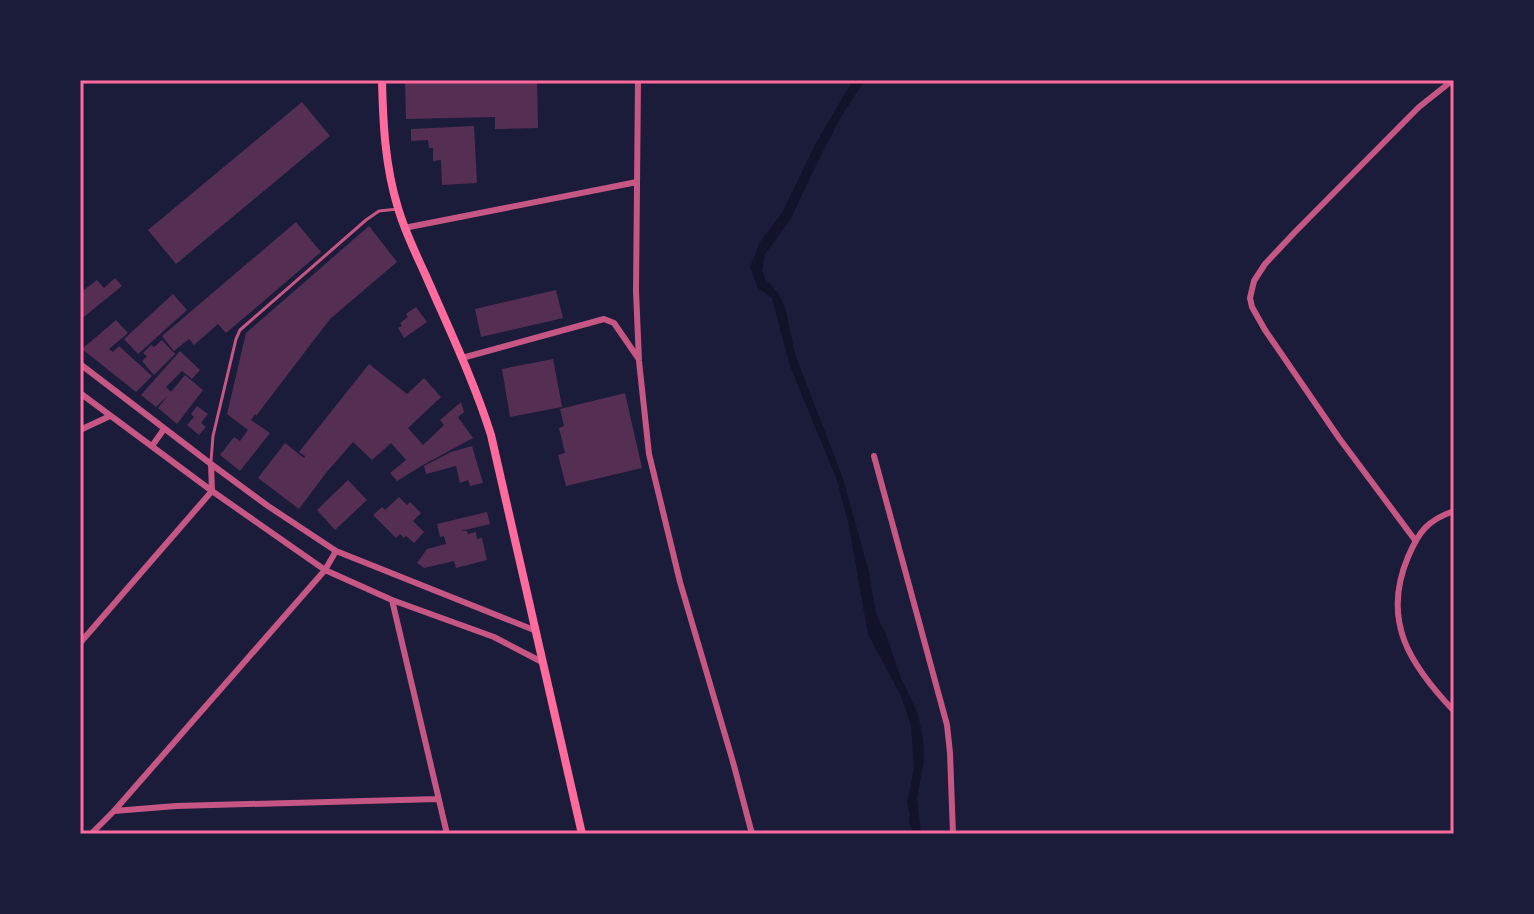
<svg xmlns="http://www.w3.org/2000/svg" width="1534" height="914" font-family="Manrope,sans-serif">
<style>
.water{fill:#12122b}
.building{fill:#542f53}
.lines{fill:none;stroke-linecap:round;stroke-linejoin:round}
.service{stroke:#c65784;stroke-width:3}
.minor{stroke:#c65784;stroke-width:6}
.secondary{stroke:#ff6b9d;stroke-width:8}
.neatline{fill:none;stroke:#ff6b9d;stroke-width:3}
</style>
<rect width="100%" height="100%" fill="#1b1b3a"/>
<path class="water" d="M853,80H865L842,115L820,157L790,220L765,254L762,271L766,280L778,293L785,307L795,354L843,479L869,572L876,614L887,637L900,676L918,714L923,740L924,759L917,798L921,834H915L909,823L910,813L907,803L914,769L911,725L901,696L868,634L849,526L837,480L790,366L772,298L758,288L750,267L760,242L782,213L816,143Z"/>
<path class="building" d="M405,80H537L538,128L495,129V117L406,119Z
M302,102L330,136L176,264L148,230Z
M474,126L477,183L442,185L441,160L433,161V148H429L428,140L411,141V129Z
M296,222L321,252L226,333L218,324L194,345L189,339L174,351L162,336Z
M369,226L397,262L330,319L256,416L255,414L251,420L270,433L240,471L220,455L234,437L240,441L248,430L227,414L246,333Z
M115,278L122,286L80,320V293L97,280L104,288Z
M556,290L563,318L481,337L475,309Z
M173,294L187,310L138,354L124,339Z
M416,307L427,322L404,338L398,328L402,326L400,323L408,317L406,314Z
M116,320L128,333L109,349L113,352L119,346L152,376L136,392L82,349Z
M162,340L175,354L154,375L142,361L147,356L143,353L151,345L154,347Z
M180,351L200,370L192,379L182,371L166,387L171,392L185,375L203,390L177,424L158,408L168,395L156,407L141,395Z
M553,359L562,407L510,417L502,369Z
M369,364L407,394L424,378L441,397L408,428L423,445L444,425L440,420L461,402L464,412L458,417L473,438L423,465L397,481L390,473L406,460L391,443L372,460L353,442L326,473L299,509L258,478L285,443L304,458L305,456L299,452Z
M625,393L642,468L566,486L558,455L565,453L559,428L564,426L560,409Z
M197,406L208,414L201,423L206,427L199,435L187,425L194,417L191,414Z
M472,446L483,483L470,486L468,480L460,483L456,466L426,474L424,466L451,452Z
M348,480L367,500L335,530L317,510Z
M399,497L407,505L410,502L421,513L413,521L424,532L414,543L406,536L404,538L400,534L396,538L373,515L382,507L385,510Z
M487,512L490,524L461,531H467L468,534L476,532L477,539L482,538L487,560L456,568L454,561L424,568L417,563L427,549L446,544L444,536L440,537L437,524Z"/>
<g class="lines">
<path class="service" d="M211,461L213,436L236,339L240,330L366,220L379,211L398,209"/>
<path class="minor" d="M638,80L636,291L639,361L649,454L680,582L733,762L752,834
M404,228L637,182
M462,358L604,319L614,323L638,358
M80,364L211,464L268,506L336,551L534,630
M80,393L212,491L325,570L392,600L494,637L542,662
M80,430L110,416
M152,446L164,429
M874,456L947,725L950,753L953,834
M1454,511C1428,520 1419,531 1408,557C1381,621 1410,665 1454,711
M1415,540L1339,438L1265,330L1252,307L1250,298L1254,281L1265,264L1295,232L1419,107L1453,80
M392,600L447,834
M80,643L212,491L211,464
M114,811L176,806L438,799
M91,834L114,811L325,570L336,551"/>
<path class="secondary" d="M382,80C383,123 385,166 398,208C405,232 416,254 426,276C449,329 474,381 491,435L582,834"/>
</g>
<rect width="1534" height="914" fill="none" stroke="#1b1b3a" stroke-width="164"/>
<rect x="82" y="82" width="1370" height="750" class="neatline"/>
</svg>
